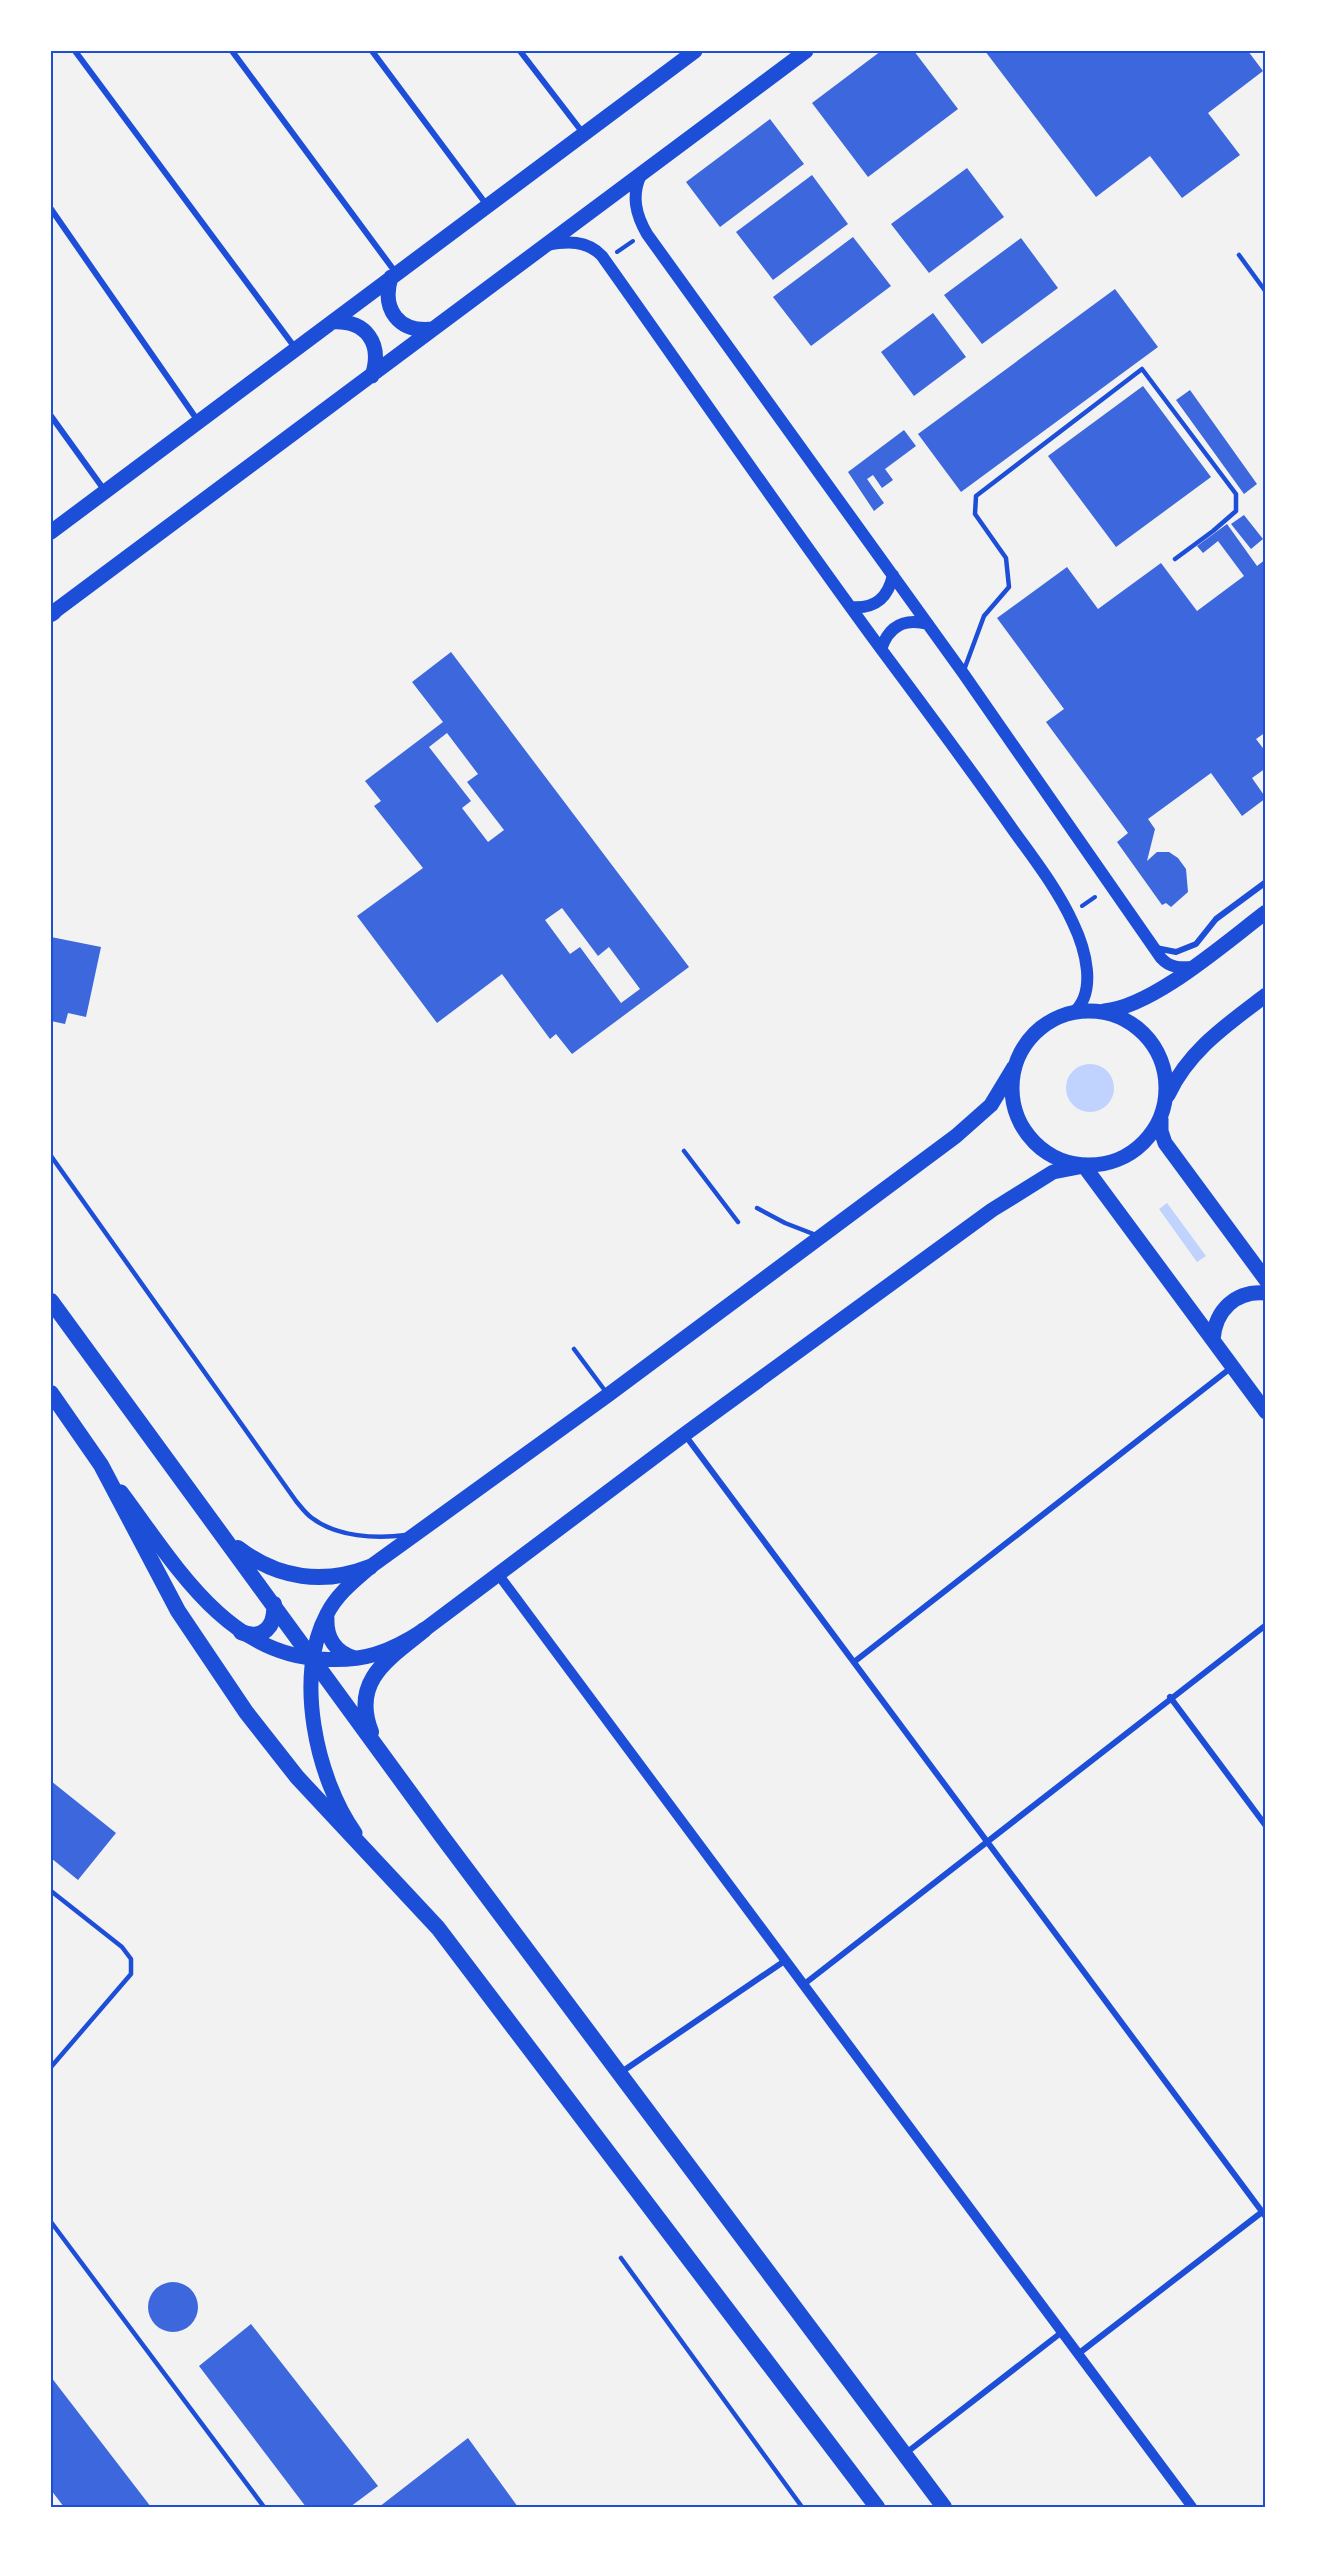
<svg xmlns="http://www.w3.org/2000/svg" width="1317" height="2558" font-family="Karla,sans-serif">
<style>
.water{fill:#bfd3fe}
.building{fill:#3d67dc;fill-rule:evenodd}
.lines{fill:none;stroke-linecap:round;stroke-linejoin:round}
.path{stroke:#1d4ed8;stroke-width:4}
.service{stroke:#1d4ed8;stroke-width:4.5}
.minor{stroke:#1d4ed8;stroke-width:6}
.tertiary{stroke:#1d4ed8;stroke-width:10}
.secondary{stroke:#1d4ed8;stroke-width:12}
.primary{stroke:#1d4ed8;stroke-width:15}
.trunk{stroke:#1d4ed8;stroke-width:16}
.neatline{fill:none;stroke:#1d4ed8;stroke-width:2}
</style>
<rect width="100%" height="100%" fill="#f2f2f2"/>
<path class="water" d="M1066 1088a24 24 0 1 1 48 0a24 24 0 1 1-48 0Z
M1167,1203L1206,1256L1197,1262L1159,1209Z"/>
<path class="building" d="M881,51H914L958,109L868,177L812,103Z
M985,51H1248L1263,71L1208,113L1240,155L1182,198L1150,156L1096,197Z
M770,119L804,164L720,227L686,182Z
M967,168L1004,217L929,273L891,224Z
M812,175L848,224L773,280L736,232Z
M853,237L891,286L811,346L773,297Z
M1021,238L1058,288L982,344L944,295Z
M1115,289L1158,347L961,492L918,434Z
M933,313L966,357L914,396L881,352Z
M1143,386L1211,477L1116,547L1048,456Z
M1190,390L1257,484L1244,494L1176,400Z
M904,430L916,446L885,469L893,480L882,488L873,475L867,479L884,503L874,511L848,472Z
M1244,515L1263,539L1251,549L1231,524Z
M1227,524L1257,566L1266,559V732L1256,739L1266,752V768L1252,778L1266,798L1242,816L1211,773L1148,819L1155,829L1147,861L1157,852H1169L1178,858L1186,869L1188,892L1171,907L1166,903L1162,905L1117,842L1128,833L1046,722L1064,709L997,618L1067,567L1098,609L1161,563L1197,611L1244,576L1218,541L1203,553L1197,546Z
M451,652L689,967L572,1054L556,1034L550,1039L502,974L437,1023L357,916L423,868L374,806L381,801L365,781L443,722L412,682ZM447,733L478,774L467,782L504,830L488,842L462,808L471,801L429,747ZM562,908L598,956L609,947L640,989L621,1003L580,947L570,954L545,920Z
M51,937L101,947L86,1017L68,1013L65,1024L51,1021Z
M51,1781L116,1833L78,1880L51,1858Z
M148 2307a25 25 0 1 1 50 0a25 25 0 1 1-50 0Z
M251,2324L378,2486L350,2507H306L199,2366Z
M51,2377L151,2507H64L51,2490Z
M468,2438L518,2507H379Z"/>
<g class="lines">
<path class="path" d="M617,252L633,241
M1082,906L1095,897"/>
<path class="service" d="M1239,255L1266,292
M964,670L984,616L1009,587L1006,558L975,514L976,496L1142,369L1236,494V511L1213,531L1175,559
M684,1151L738,1222
M51,1156L296,1501C301,1507 306,1514 312,1518C337,1537 376,1539 406,1535
M757,1208L785,1223L816,1235
M574,1349L606,1392
M51,1891L122,1947L131,1959V1974L51,2067
M51,2222L264,2507
M621,2258L802,2507"/>
<path class="minor" d="M75,51L296,349
M232,51L396,273
M372,51L486,204
M520,51L583,133
M51,209L198,421
M51,416L105,491
M1156,948L1176,952L1196,944L1216,919L1266,882
M685,1435L1266,2217
M854,1662L1232,1367
M1170,1697L1266,1826
M803,1985L1266,1625
M620,2073L786,1960
M1078,2354L1266,2209
M906,2453L1062,2332"/>
<path class="tertiary" d="M498,1574L1192,2507"/>
<path class="secondary" d="M641,175C631,196 636,215 647,234L963,673L1161,958C1170,968 1180,968 1193,967
M547,245C567,241 587,240 602,256C695,387 786,520 881,649C925,708 969,767 1011,827C1033,858 1057,888 1073,923C1085,948 1098,992 1073,1013
M851,607C875,609 888,598 893,575
M881,649C889,626 904,618 928,624"/>
<path class="primary" d="M391,277C381,310 399,333 433,329
M332,322C366,320 383,343 372,376
M51,532L695,51
M51,614L806,51
M1012 1088a77 77 0 1 1 154 0a77 77 0 1 1-154 0Z
M1104,1011C1153,1007 1226,942 1266,912
M1168,1095C1189,1050 1228,1024 1266,995
M1161,1119V1131L1165,1143L1266,1280
M1213,1340C1215,1310 1236,1290 1266,1293
M121,1492C173,1561 225,1654 321,1659C364,1662 388,1653 424,1630L685,1434L992,1210L1053,1172L1084,1166L1266,1412
M327,1618C326,1637 335,1653 355,1658
M355,1833C316,1778 294,1675 327,1614C337,1594 354,1581 370,1567L608,1395L956,1136L991,1105L1014,1067"/>
<path class="trunk" d="M51,614L54,612
M51,1301L441,1835L944,2507
M51,1393L101,1465L178,1611L246,1712L297,1777L438,1928L877,2507
M238,1548C278,1579 324,1585 370,1567
M241,1632C263,1641 276,1626 274,1604
M371,1732C351,1681 388,1659 424,1630"/>
</g>
<rect width="1317" height="2558" fill="none" stroke="#ffffff" stroke-width="105"/>
<rect x="52" y="52" width="1212" height="2454" class="neatline"/>
</svg>
